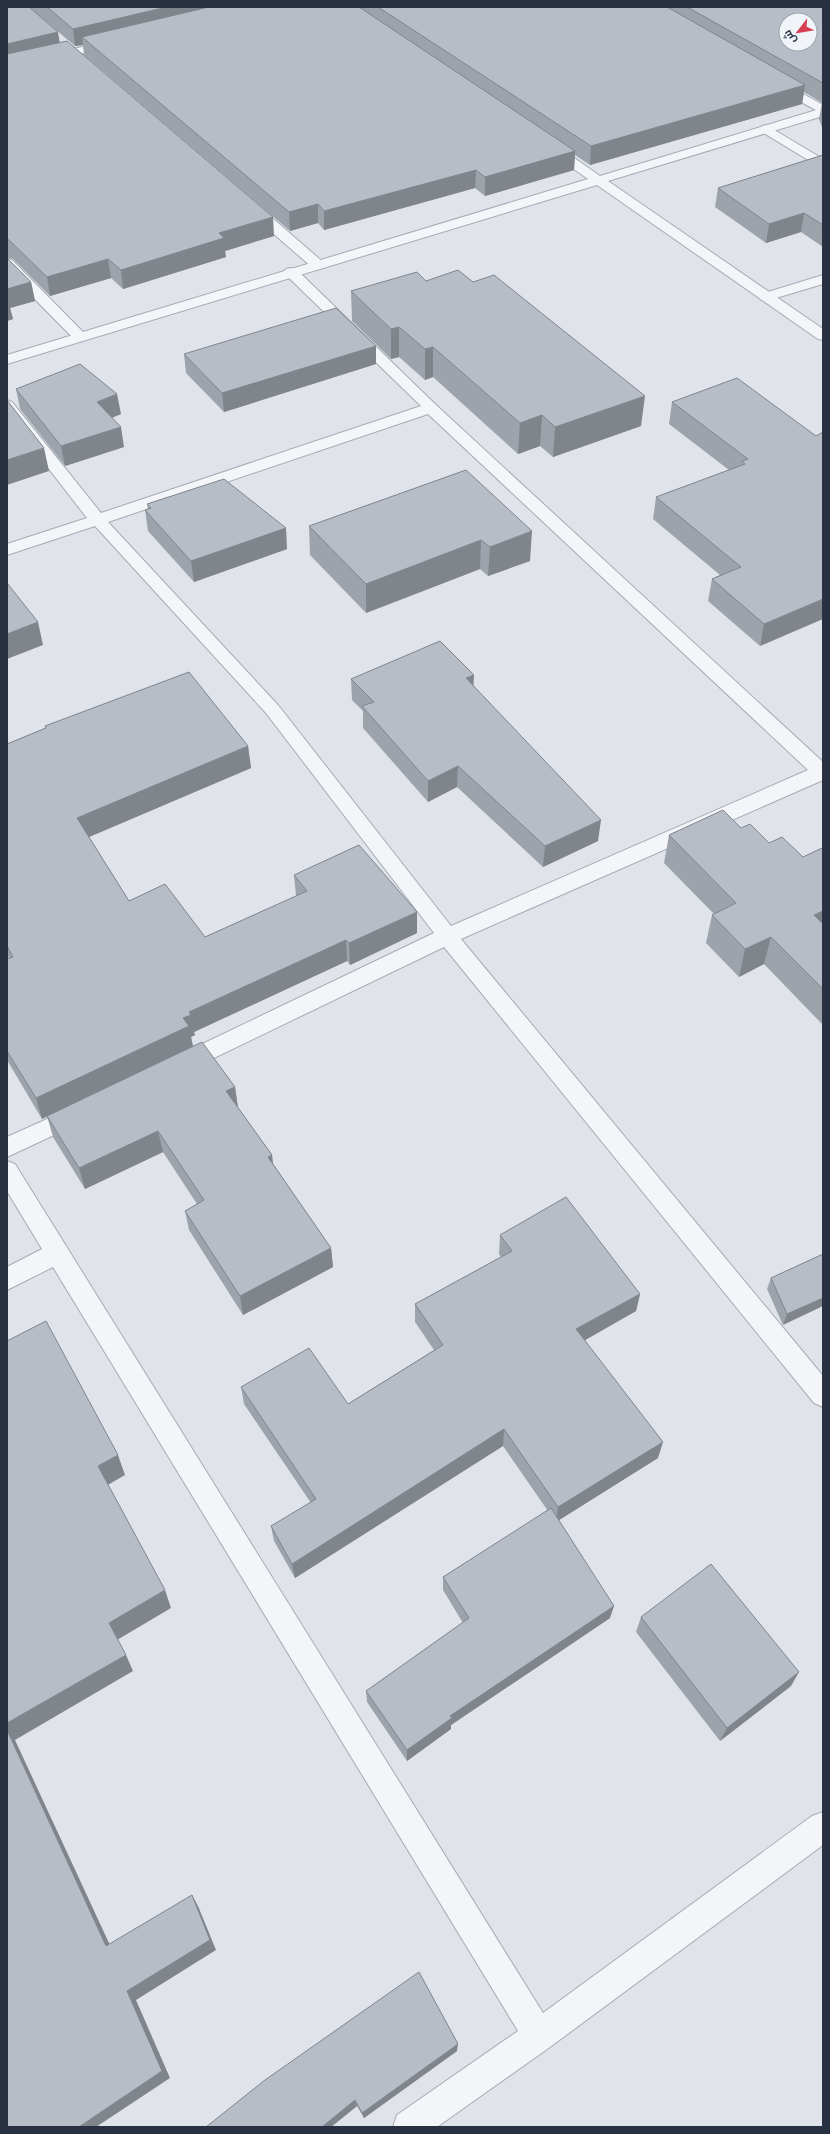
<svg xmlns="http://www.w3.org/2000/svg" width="830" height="2134" font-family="'IBM Plex Sans',Cairo,sans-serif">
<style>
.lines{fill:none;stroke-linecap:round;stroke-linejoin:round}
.minor-casing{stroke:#a5abb4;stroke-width:2}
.tertiary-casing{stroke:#a5abb4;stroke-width:2}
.minor{fill:#f3f5f8;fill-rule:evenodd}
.tertiary{fill:#f3f5f8;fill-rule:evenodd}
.wall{fill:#9da3ab}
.shaded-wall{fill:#80848b}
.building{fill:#b7bdc7;stroke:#80848b;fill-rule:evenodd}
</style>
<rect width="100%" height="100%" fill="#e0e4ea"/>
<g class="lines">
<defs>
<path id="minor" d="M113,40L119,43L117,45L7,72V64Z
M778,80L823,105V114L774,87L772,84L774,81Z
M766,125L823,159V169L762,132L760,129L762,126Z
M251,203L256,204L323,262L325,265L323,268H313L246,210L244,207Z
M7,259L12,260L85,334L87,337L85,340H75L7,271Z
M291,268L296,269L436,405L823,762V780L461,939L823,1376V1407L814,1403L444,947L189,1070L181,1073L173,1070L170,1064L173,1058L434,933L266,713L95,526L7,555V544L87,518L7,415V400L12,402L101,513L421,406L286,275L284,272L286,269ZM428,414L808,770L451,926L278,705L108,522Z
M823,275V284L766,301L761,300L759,297L761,294Z
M76,1106L84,1109L87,1115L84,1121L7,1157V1137Z
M7,1161L15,1164L66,1246L543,2013L812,1816L823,1812V1845L550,2047L437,2127H393L397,2115L518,2031L53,1267L7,1290V1267L42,1249L7,1191Z"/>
<path id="tertiary" d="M823,108V116L608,181L823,329V340L818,339L597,185L7,364V355L588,179L545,149L543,146L545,143H553L600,176Z"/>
</defs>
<use href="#minor" class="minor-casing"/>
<use href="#tertiary" class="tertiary-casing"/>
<use href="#minor" class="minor"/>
<use href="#tertiary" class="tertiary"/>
</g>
<path class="wall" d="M7,7L60,42L274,236L225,251L226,257L123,289L111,278L50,296L13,259L7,258L31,282L35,301L10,308L13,319L7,321Z
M29,7H823V130L819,119L822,103L804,92L802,104L590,165L575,155L574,170L485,196L475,188L324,230L318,223L290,231L84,55L83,45L75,46Z
M823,155V247L801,232L766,243L715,207L718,188Z
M426,281L641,426L553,457L540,446L518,454L433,377L425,380L399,357L391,359L352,321L351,291Z
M376,346V364L224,412L186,373L184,354Z
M16,389L121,414L112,418L124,447L65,466L20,409Z
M672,402L816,436L760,646L708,601L712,579L720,575L653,519L656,497L729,470L669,424Z
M466,470L530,561L488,576L480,569L366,613L310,555L309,526Z
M147,504L287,549L194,582L148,531L145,510L148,509Z
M351,679L473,685L598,841L543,867L457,787L428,802L363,728V711L352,700Z
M45,726L248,746L251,768L89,837L129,901L205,937L296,896L294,875L417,933L350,965L347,961L194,1032L195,1035L191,1037L193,1046L235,1087L238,1108L272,1155L273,1164L331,1248L333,1267L243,1315L189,1230L185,1211L197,1204L163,1152L85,1189L53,1137L47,1116L42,1119L7,1060V959L9,958L7,955V744L45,728Z
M741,828L769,843L803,857L823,848V1025L764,964L739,977L706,943L712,915L714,914L664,863L669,835Z
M500,1235L640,1294L636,1311L585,1340L658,1458L559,1520L610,1618L451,1725V1729L407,1761L367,1702L366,1691L463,1623L443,1590V1577L548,1511L503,1446L295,1578L274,1541L271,1526L311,1503L244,1404L241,1387L348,1404L434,1350L415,1322V1304L501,1257L499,1254Z
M823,1254L783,1325L767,1289L771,1278Z
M641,1617L791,1686L720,1741L636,1632Z
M457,2051L364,2118L357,2106L331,2127H206Z"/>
<path class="shaded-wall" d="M167,7H244L82,37L83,45L75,46L73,29Z
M58,32L61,50L7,62V44Z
M805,85L802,104L590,165L591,146Z
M575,151L574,170L485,196V177Z
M476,170L475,188L324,230V211Z
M318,204V223L290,231L289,212Z
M804,213L801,232L766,243L769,224Z
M273,217L274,236L225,251L226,257L123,289L121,270L219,233Z
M108,259L111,278L50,296L47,277Z
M31,282L35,301L10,308L13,319L7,321V289Z
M399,327V357L391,359V329Z
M376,346V364L224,412L222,393Z
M433,347V377L425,380V349Z
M117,394L121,414L100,422L97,402Z
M645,396L641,426L553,457L555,427Z
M542,415L540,446L518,454L520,423Z
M121,427L124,447L65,466L61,446Z
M44,448L49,471L7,485V460Z
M286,528L287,549L194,582L191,561Z
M532,531L530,561L488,576L490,547Z
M481,540L480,569L366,613V584Z
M823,599V619L760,646L764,624Z
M38,622L43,645L7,659V634Z
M474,675L473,696L466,678Z
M248,746L251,768L82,840L77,818Z
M458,766L457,787L428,802V781Z
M601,820L598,841L543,867L545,846Z
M823,911V935L814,915Z
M417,912V933L350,965L349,943Z
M771,937L764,964L739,977L745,949Z
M346,940L347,961L194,1032L195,1035L191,1037L193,1047L42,1119L36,1098L183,1018L189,1012Z
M235,1087L238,1108L226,1091Z
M158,1131L163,1152L85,1189L79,1168Z
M272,1155L274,1176L268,1157Z
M331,1248L333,1267L243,1315L240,1296Z
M640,1294L636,1311L573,1347L576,1329Z
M823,1298V1306L783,1325L787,1314Z
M504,1429L503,1446L295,1578L292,1564Z
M663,1442L658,1458L556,1522L558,1507Z
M118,1455L125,1475L106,1486L98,1466Z
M165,1590L171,1608L117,1640L109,1623Z
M614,1606L610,1618L451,1725V1729L407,1761V1750L450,1716Z
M126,1655L133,1671L15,1740L115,1956L106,1946L7,1730V1723Z
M799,1672L791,1686L720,1741L727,1728Z
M192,1895L198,1906L216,1950L136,2000L170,2078L96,2127H79L127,1991Z
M458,2044L457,2051L364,2118L362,2113Z
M355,2100L357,2106L331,2127H322Z"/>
<path class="building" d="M7,7H29L58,32L7,44Z
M47,7H167L73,29Z
M209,7H359L575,151L485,177L476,170L324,211L318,204L289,212L82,37Z
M378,7H667L805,85L591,146Z
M687,7H823V83ZM786,20H810V44H786Z
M67,41L273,217L219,233L224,238L121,270L108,259L47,277L9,240L7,239V54Z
M823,155V225L804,213L769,224L718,188Z
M7,258L31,282L7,289Z
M458,270L473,282L494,275L645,396L555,427L542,415L520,423L433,347L425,349L399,327L391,329L351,291L417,272L426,281Z
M336,308L376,346L222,393L184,354Z
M80,364L117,394L97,402L121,427L61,446L16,389Z
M737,378L816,436L823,432V599L764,624L712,579L741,567L656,497L745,464L742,461L748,459L672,402Z
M7,400L44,448L7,460Z
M466,470L532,531L490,547L481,540L366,584L309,526Z
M224,479L286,528L191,561L145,510L151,508L147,504Z
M7,583L38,622L7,634Z
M440,641L474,675L466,678L601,820L545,846L458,766L428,781L362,706L374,702L351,679Z
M189,672L248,746L77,818L129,901L165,884L205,937L307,891L294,875L359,845L417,912L349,943L346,940L189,1012L191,1015L183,1018L189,1026L36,1098L7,1051V959L13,957L7,946V744L46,728L45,726Z
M723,810L741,828L750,824L769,843L782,837L803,857L822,848H823V911L814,915L823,924V989L771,937L745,949L712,915L736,903L669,835Z
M202,1042L235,1087L226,1091L272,1155L268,1157L331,1248L240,1296L185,1211L204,1200L158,1131L79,1168L47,1116Z
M566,1197L640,1294L576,1329L663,1442L558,1507L504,1429L292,1564L271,1526L316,1499L241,1387L309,1348L348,1404L443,1345L415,1304L512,1251L500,1235Z
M823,1254V1298L787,1314L771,1278Z
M46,1321L118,1455L98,1466L165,1590L109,1623L126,1655L7,1723V1341Z
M551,1508L614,1606L450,1716L452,1718L407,1750L366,1691L469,1618L443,1577Z
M711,1564L799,1672L727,1728L641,1617Z
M7,1730L106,1946L192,1895L210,1940L127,1991L162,2071L79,2127H7Z
M419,1972L458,2044L362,2113L355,2100L322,2127H206L265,2080Z"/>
<rect width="830" height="2134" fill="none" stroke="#273142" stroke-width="16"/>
<g transform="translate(798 32) rotate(239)"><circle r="19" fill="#f0f3f7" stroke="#a0a5af"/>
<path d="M0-3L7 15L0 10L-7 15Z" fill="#d73d52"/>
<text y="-6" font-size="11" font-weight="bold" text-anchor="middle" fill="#273142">ش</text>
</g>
</svg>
